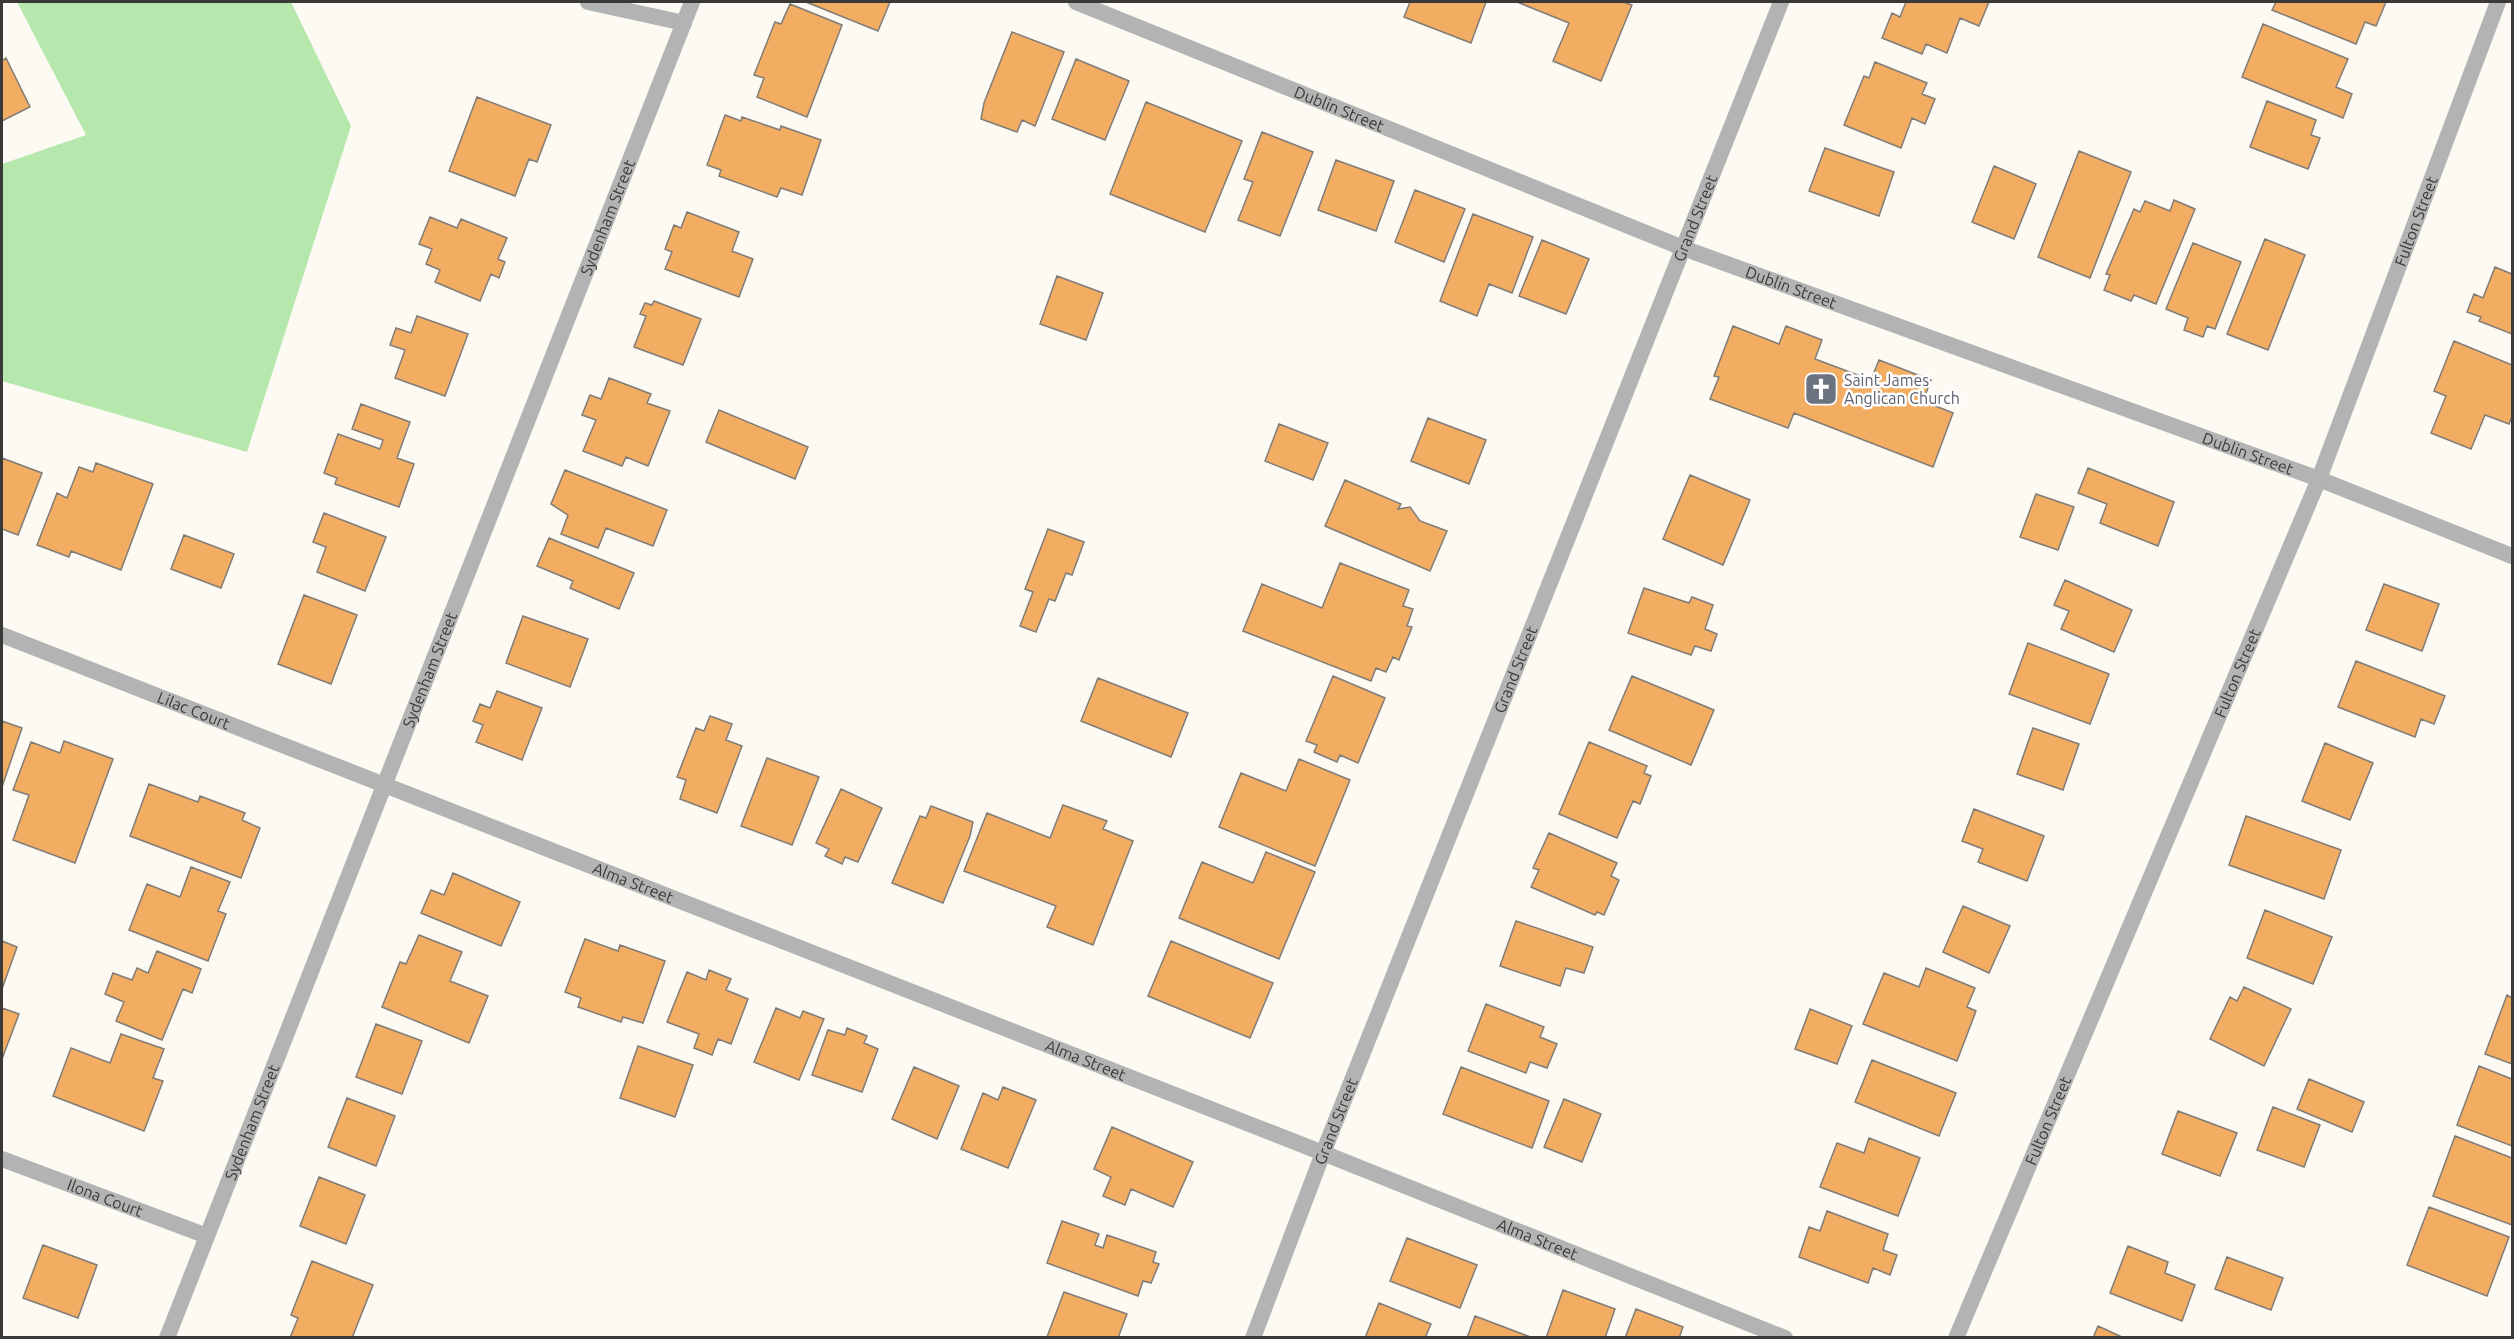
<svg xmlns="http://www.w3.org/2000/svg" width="2514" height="1339" font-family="Ubuntu,sans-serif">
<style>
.green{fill:#b6e8ad}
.building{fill:#f2ad63;stroke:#807c77;stroke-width:1.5}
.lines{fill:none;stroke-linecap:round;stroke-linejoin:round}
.service{stroke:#b1b4b2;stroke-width:16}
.minor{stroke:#b1b4b2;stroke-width:16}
.labels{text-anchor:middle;stroke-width:5;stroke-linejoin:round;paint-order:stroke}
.street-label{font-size:16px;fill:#3a3937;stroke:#fff}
.worship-label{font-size:16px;fill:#5b616d;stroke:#fff;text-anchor:start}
</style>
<rect width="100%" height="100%" fill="#fdf9f3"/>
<path class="green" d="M17,2H291L351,126L247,452L2,381V164L86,135Z"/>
<path class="building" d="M806,2H890L878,31Z
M1410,2H1486L1471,43L1404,17Z
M1517,2H1623L1632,5L1601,81L1553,61L1569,23Z
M1906,2H1989L1979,26L1960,18L1947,53L1926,44L1922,54L1882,38L1892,13L1900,17Z
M2276,2H2386L2376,26L2365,22L2356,44L2272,10Z
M790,4L842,25L807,117L757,97L764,78L754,75L775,22L781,24Z
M2263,24L2348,59L2336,87L2352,94L2343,118L2242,77Z
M1012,32L1064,52L1035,126L1022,120L1017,132L981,119L984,103Z
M6,58L30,107L2,121V61Z
M1076,59L1129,81L1105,140L1052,119Z
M1875,62L1927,83L1922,94L1935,99L1925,124L1912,118L1901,148L1844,125L1864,76L1869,78Z
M477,97L551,125L537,162L529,159L515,196L449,171Z
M2267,101L2316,120L2311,135L2320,138L2308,169L2250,147Z
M1146,102L1242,141L1205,232L1110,194Z
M725,115L741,121L742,117L780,130L781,126L821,140L802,195L781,188L777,197L719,176L721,170L707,165Z
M1262,132L1313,152L1280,236L1238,220L1253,182L1244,179Z
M1825,148L1894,172L1879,216L1809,191Z
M2079,151L2131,172L2090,278L2038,257Z
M1336,160L1394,181L1376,231L1318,210Z
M1994,166L2036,184L2014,239L1972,222Z
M1415,190L1465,209L1444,262L1395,242Z
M2174,200L2195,209L2156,304L2134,295L2131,301L2104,290L2110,275L2106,274L2134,209L2140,212L2145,201L2170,211Z
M687,212L739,232L732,251L753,259L739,297L665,269L672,252L665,249L674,225L681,228Z
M1473,214L1533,237L1512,293L1489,284L1477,316L1440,301Z
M430,217L457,228L461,219L507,238L498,259L505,262L499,278L491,274L480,301L435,282L440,270L426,264L432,249L419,244Z
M2265,239L2305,255L2268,350L2227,334Z
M1542,240L1589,259L1566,314L1519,296Z
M2193,243L2241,262L2215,329L2207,326L2203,337L2184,330L2188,318L2166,309Z
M2495,267L2512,274V334L2479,321L2481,317L2467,312L2474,294L2483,298Z
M1057,276L1103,293L1086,340L1040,324Z
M654,301L701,319L683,365L634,347L646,316L640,314L645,303L652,305Z
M417,316L468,334L445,396L395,378L405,350L390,345L396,328L411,333Z
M1733,326L1779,344L1786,326L1822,340L1815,359L1871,380L1879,360L1931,380L1923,401L1953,413L1933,467L1794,413L1788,428L1710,399L1719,377L1714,376Z
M2454,341L2512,365V416L2509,424L2485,415L2471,449L2431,433L2446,396L2434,391Z
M609,378L651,394L647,403L670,411L648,466L626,457L622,466L583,451L596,420L582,415L590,395L601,399Z
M361,404L410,422L397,458L414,464L399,507L335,484L337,478L324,473L338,434L380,449L383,440L352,429Z
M719,410L808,447L795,479L706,442Z
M1428,418L1486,440L1469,484L1411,461Z
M1279,424L1328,443L1313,480L1265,461Z
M2,458L42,473L18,535L2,529Z
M96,463L153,484L121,570L71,551L69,557L37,545L57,493L67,498L79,467L93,472Z
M2088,468L2174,502L2158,546L2100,523L2107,504L2078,493Z
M565,470L667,510L653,546L606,528L598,548L561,534L568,515L551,504Z
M1690,475L1750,500L1723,565L1663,539Z
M1345,480L1401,504L1398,509L1410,507L1420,521L1447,531L1430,571L1325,526Z
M2036,494L2074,507L2058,550L2020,537Z
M324,513L386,537L365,591L317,572L326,547L313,542Z
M1048,529L1084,542L1072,575L1066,573L1055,601L1049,599L1036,632L1020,626L1033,592L1025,589Z
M184,535L234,554L221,588L171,569Z
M549,538L634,573L619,609L570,588L573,581L537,566Z
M1340,563L1409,590L1403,606L1413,609L1407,626L1412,627L1399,660L1393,657L1386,672L1376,668L1371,681L1243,631L1262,584L1322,608Z
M2065,580L2132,610L2114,652L2061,629L2069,611L2054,605Z
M2384,584L2439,604L2422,651L2366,630Z
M1644,588L1689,603L1692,597L1713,605L1705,629L1717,634L1711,651L1695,646L1691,655L1628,633Z
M304,595L357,615L331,684L278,664Z
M523,616L588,639L570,687L506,663Z
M2028,643L2109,674L2090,724L2009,694Z
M2356,661L2445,696L2434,724L2421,719L2415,737L2338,707Z
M1333,676L1385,698L1358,763L1340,755L1337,762L1314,752L1317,745L1306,741Z
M1632,676L1714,710L1691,765L1609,730Z
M1098,678L1188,713L1171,757L1081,721Z
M497,691L542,708L522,760L476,742L483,725L473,721L480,704L490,708Z
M710,716L732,724L726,740L742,746L717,813L680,799L686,780L677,777L696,728L704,731Z
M2,721L22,728L2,787Z
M2033,728L2079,744L2063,790L2017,774Z
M64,741L113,759L75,863L13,840L29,795L13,790L31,742L60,753Z
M1589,742L1647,766L1644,773L1651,776L1640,804L1633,801L1617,838L1559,814Z
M2325,743L2373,763L2350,820L2302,801Z
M767,758L819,777L792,845L741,826Z
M1299,759L1350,780L1315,866L1219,827L1241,773L1286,791Z
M149,784L198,802L200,796L245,813L242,820L260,828L241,878L130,836Z
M841,789L882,808L858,862L845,857L842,864L825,856L829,849L816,843Z
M1063,805L1107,821L1103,829L1133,841L1093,945L1047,927L1056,906L964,871L987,813L1050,838Z
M931,806L973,822L970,836L943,903L892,883L920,816L926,818Z
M1974,809L2044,836L2027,881L1978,862L1983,849L1962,841Z
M2246,816L2341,850L2324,899L2229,865Z
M1549,833L1617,863L1611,876L1619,880L1604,915L1597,912L1595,915L1531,887L1539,870L1533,868Z
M1266,852L1315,872L1279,959L1179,918L1202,862L1253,883Z
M191,867L230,882L218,911L226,914L208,961L129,930L147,884L180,897Z
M453,873L520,902L501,946L421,913L431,890L444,895Z
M1963,906L2010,926L1989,973L1943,952Z
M2265,910L2332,937L2313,984L2247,958Z
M1516,921L1593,947L1584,973L1566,968L1560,986L1500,966Z
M419,935L462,952L450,981L488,996L469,1043L382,1007L400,962L406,964Z
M585,939L618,951L620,945L665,961L643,1023L623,1017L621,1022L578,1007L581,998L565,992Z
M2,941L17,947L2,989Z
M1171,941L1273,983L1250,1038L1148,996Z
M157,951L201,969L192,993L183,989L162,1040L116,1021L124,1002L105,994L113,973L132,980L137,968L148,973Z
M1926,968L1975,988L1967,1007L1976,1011L1957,1061L1863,1024L1884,973L1919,987Z
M709,970L731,979L726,990L748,999L731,1044L718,1039L712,1055L694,1048L699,1034L667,1022L687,972L706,980Z
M2244,987L2291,1009L2264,1066L2210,1039L2230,997L2237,1001Z
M2507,995L2512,998V1064L2485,1054Z
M1486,1004L1544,1027L1540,1037L1557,1044L1547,1068L1530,1062L1526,1073L1468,1051Z
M2,1008L19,1014L2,1059Z
M776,1008L800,1018L803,1011L824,1019L799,1080L754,1062Z
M1810,1009L1852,1026L1837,1064L1795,1049Z
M376,1024L422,1041L402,1094L356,1077Z
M847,1028L867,1036L864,1043L878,1049L862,1092L812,1075L828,1030L845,1035Z
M121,1034L164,1049L153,1078L163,1081L144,1131L53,1096L71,1048L110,1063Z
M638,1046L693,1065L675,1117L620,1098Z
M1872,1060L1956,1093L1939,1136L1855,1102Z
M2479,1066L2512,1079V1146L2457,1125Z
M914,1067L959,1086L937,1139L892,1119Z
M1461,1067L1549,1101L1532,1148L1443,1114Z
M2309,1079L2364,1102L2352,1132L2297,1109Z
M1003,1087L1036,1100L1008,1168L961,1149L983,1093L998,1100Z
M347,1098L395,1116L376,1166L328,1147Z
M1564,1099L1601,1114L1582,1162L1544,1147Z
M2273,1107L2320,1125L2304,1167L2257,1150Z
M2178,1111L2237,1133L2220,1176L2162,1154Z
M1112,1127L1193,1162L1173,1207L1131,1189L1125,1205L1103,1196L1111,1177L1094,1169Z
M2455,1136L2512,1158V1225L2433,1196Z
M1869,1138L1920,1158L1898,1216L1820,1187L1837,1143L1864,1153Z
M319,1177L365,1195L346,1244L300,1226Z
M2429,1207L2509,1237L2487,1296L2407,1265Z
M1827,1211L1888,1234L1883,1250L1897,1255L1890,1275L1873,1268L1868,1283L1799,1257L1809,1227L1820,1231Z
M1062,1221L1099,1234L1095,1245L1103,1248L1107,1235L1156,1252L1153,1262L1159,1264L1151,1283L1143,1281L1138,1296L1047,1263Z
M1407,1238L1477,1265L1460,1308L1390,1281Z
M43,1245L97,1265L78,1318L23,1298Z
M2128,1246L2168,1262L2165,1273L2195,1285L2182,1321L2110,1293Z
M2227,1257L2283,1278L2271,1310L2215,1289Z
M312,1261L373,1285L352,1338H290L298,1318L291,1315Z
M1563,1290L1615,1309L1605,1338H1546Z
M1064,1292L1127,1314L1118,1338L1047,1337Z
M1379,1303L1431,1324L1425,1338H1365Z
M1636,1309L1683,1327L1679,1338H1625Z
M1475,1316L1533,1338H1467Z
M2098,1326L2124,1338H2093Z"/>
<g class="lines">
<path class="service" d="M588,2L684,23"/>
<g class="minor">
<path id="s1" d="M1076,2L1683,248L2319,479L2512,556"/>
<path id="s2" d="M2,635L1323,1153L1785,1338"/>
<path id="s3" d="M2,1159L207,1236"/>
<path id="s4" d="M167,1338L692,2"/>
<path id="s5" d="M1253,1338L1323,1153L1781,2"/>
<path id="s6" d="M1956,1338L2319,479L2498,2"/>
</g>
</g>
<defs>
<symbol id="church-square" viewBox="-11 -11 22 22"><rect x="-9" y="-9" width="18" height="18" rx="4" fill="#6b7280" stroke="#fff"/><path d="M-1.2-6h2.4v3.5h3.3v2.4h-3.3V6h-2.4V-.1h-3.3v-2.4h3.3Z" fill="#fff"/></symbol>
</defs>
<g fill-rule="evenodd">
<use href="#church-square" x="1802" y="370" width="38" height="38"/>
</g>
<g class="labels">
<g class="street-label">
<text dy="6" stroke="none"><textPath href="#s1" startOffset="284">Dublin Street</textPath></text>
<text dy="6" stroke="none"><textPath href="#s4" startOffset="1204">Sydenham Street</textPath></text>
<text dy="6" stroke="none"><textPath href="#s5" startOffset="1204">Grand Street</textPath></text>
<text dy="6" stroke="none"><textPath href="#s6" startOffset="1208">Fulton Street</textPath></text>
<text dy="6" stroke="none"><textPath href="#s1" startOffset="770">Dublin Street</textPath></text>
<text dy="6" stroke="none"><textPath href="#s1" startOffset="1256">Dublin Street</textPath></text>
<text dy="6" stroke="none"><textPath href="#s5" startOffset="718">Grand Street</textPath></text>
<text dy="6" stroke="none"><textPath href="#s4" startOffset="718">Sydenham Street</textPath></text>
<text dy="6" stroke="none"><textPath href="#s6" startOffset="722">Fulton Street</textPath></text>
<text dy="6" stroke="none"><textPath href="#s2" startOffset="206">Lilac Court</textPath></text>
<text dy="6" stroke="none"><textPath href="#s2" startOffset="678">Alma Street</textPath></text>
<text dy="6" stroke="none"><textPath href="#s2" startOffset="1164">Alma Street</textPath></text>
<text dy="6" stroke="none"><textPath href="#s5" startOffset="232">Grand Street</textPath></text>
<text dy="6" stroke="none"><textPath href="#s6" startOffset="236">Fulton Street</textPath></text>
<text dy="6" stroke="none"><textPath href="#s4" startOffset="232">Sydenham Street</textPath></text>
<text dy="6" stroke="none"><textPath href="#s3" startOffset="110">Ilona Court</textPath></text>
<text dy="6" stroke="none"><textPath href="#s2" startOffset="1650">Alma Street</textPath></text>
</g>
<g class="worship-label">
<text x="1844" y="386">Saint James<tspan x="1844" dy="18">Anglican Church</tspan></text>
</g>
</g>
<rect width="2514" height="1339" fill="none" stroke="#3a3937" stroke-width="6"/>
</svg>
